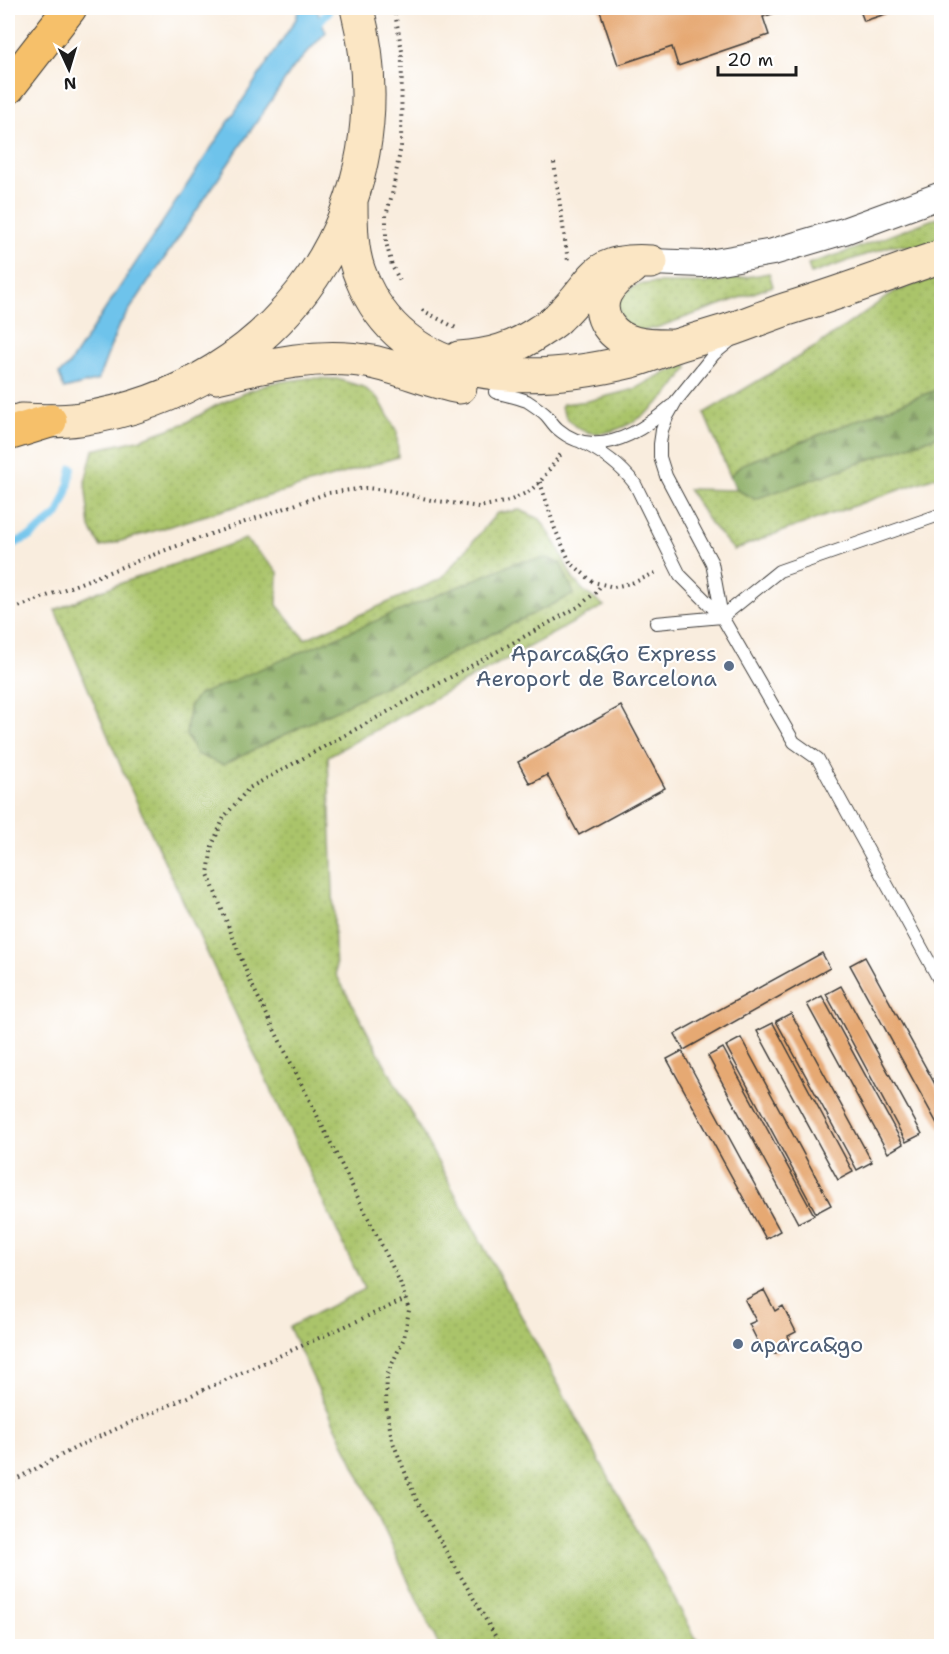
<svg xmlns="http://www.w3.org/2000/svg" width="949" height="1654" font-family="'Shantell Sans',sans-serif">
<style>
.grass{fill:url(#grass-dots);stroke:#637043;stroke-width:1.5}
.forest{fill:url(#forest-firs);stroke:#52633d;stroke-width:1.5}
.water{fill:#6ec3eb;stroke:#457084;stroke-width:1.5}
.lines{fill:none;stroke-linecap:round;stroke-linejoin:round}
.stream{stroke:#6ec3eb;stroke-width:8}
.building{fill:#e6a973}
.lane-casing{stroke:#3d3b39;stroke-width:14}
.street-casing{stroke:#3d3b39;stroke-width:28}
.secondary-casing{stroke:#3d3b39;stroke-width:35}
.highway-casing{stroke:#3d3b39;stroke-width:35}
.path{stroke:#3d3b39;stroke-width:4;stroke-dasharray:1.5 4.5;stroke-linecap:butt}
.lane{stroke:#fff;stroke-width:12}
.street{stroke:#fff;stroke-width:26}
.secondary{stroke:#fbe6c4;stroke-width:33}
.highway{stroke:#f6c06b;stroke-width:33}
.service-dot{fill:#5c6f8a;stroke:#fff;stroke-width:2}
.labels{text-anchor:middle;stroke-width:4.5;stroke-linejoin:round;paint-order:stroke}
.service-label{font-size:22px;fill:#4e5e75;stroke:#fff;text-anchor:end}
</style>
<defs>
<pattern id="grass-dots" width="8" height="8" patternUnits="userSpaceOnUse" patternTransform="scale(1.5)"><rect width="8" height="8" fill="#aac46a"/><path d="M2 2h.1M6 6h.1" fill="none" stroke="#92a85b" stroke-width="1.8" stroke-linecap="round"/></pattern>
<pattern id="forest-firs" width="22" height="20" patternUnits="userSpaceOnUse" patternTransform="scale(1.5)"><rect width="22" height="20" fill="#87aa5e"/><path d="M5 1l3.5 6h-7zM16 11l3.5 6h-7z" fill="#6e8a4d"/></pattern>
</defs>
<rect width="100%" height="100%" fill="#fff"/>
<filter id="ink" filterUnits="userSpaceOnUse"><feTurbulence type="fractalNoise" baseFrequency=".0167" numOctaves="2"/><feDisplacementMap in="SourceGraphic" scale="12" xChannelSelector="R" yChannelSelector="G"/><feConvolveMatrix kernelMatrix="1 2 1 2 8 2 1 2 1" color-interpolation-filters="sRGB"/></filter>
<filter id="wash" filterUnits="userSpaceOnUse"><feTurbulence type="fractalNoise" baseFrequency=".008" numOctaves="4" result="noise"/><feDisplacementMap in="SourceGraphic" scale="24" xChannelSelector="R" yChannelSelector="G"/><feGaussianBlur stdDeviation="1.35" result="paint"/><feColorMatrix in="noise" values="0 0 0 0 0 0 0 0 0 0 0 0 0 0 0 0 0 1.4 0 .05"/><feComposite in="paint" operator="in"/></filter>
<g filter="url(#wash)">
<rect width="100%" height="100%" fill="#f9edde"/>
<path class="grass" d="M941,216V239L922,247L893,245L811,274L808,264L849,251Z
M769,273L773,286L656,328L637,332L624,328L617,304C621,297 625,291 633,287C647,280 686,284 703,283C725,281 747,277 769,273Z
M941,275V388L743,464L730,476L704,413L815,347L894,292Z
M687,364L688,368C680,377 674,389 665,397C643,420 594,452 568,419C565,416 563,411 561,407L563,404L588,401L635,389L656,377Z
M309,378L337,379L363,387L379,399L397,432L398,457L101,547L90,528L85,482L93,450L138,440L186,423L215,406L244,393L272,383Z
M941,435V475L769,536L734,550L710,523L688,489L737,490L755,499Z
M520,510L540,519L557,545L573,579L585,592L604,606L328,756L336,974L700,1646H439L289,1327L364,1289L127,781L55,610L102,590L245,539L278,572L277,605L305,639L441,579L497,513Z"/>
<path class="forest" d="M941,388V435L755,499L737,490L730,476L743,464Z
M548,558L561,564L574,594L223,765L196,754L186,735L189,707L198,695L517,562Z"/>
<path class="water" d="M299,8H316L326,32L293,68L118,327L98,380L64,389L59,374L68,366L296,19Z"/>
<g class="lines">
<path class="stream" d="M315,26L328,12
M8,546L31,536L58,514L67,492L72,468"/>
</g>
<g id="blocks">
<path class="building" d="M599,8H789L763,17L769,35L678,66L672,47L618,65Z
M859,8H904L864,21Z
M621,706L665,788L579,835L547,775L530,784L518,762Z
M822,953L830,968L684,1050L675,1034Z
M865,957L942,1097V1128L940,1129L850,965Z
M841,986L922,1134L906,1142L826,994Z
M822,996L903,1144L888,1153L807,1004Z
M791,1013L872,1162L857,1170L776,1021Z
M773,1023L853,1172L838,1180L757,1031Z
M741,1038L831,1205L816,1213L726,1046Z
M723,1048L814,1215L798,1223L708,1056Z
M682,1051L780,1231L766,1239L667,1059Z
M764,1290L775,1311L783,1306L796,1332L788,1336L792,1344L774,1354L769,1344L761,1348L749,1324L756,1321L745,1300Z"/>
</g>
</g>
<g filter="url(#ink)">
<use href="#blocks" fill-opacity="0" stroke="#3d3b39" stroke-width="1.5"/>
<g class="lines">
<defs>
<path id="lane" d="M495,392C505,395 517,397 527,401C533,405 541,410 546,415C550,419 553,425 558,429C595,461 640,433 671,406
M581,442C603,452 621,466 635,484L680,575L722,617L794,742L818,759L942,985
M722,617L712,563L666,476L660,457V444L662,430L667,417L676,401L714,354L730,341
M656,623L722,617L779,571L942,514"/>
<path id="street" d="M651,262L703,264L773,252L844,231L942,195"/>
<path id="secondary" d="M351,201C351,226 351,254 361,277C406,389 534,385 632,361C647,357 661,351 675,346C694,340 713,335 732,329C750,323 768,315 787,309C839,293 890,274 942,256
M632,268C622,274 610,283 605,294C595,317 613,338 635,343C645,346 657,346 668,346
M459,358C491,356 514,349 540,331C546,327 554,323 559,317C597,282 589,258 651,262
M217,377C267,365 320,352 372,362C402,368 430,382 460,387
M21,420C40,421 60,422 80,419C282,389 407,206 357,8"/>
<path id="highway" d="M8,88L70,8
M8,434L50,421"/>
</defs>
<use href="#lane" class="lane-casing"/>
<use href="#street" class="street-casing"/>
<use href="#secondary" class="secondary-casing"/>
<use href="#highway" class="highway-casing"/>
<path class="path" d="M394,8L402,51L401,146L392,195L386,215V242L392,266L400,281
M554,163L568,261
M422,310L456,328
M540,482L555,529L570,562L593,582L614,587L635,582L659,571
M8,611L171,548L328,493L366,488L387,490L431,500L479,507L509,501L530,491L540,482L561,454
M8,1483L85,1443L406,1299
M501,1646L416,1499L392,1440L386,1405L387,1375L404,1338L409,1310L400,1282L250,981L208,874L212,846L224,817L249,788L578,607L596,592L602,584"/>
<use href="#lane" class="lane"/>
<use href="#street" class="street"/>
<use href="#secondary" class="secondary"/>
<use href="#highway" class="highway"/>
</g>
</g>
<g class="service-dot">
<circle cx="729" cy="666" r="6"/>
<circle cx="738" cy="1344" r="6"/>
</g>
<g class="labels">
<g class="service-label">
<text x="717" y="661">Aparca&amp;Go Express<tspan x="717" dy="25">Aeroport de Barcelona</tspan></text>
<text x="750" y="1352" text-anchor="start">aparca&amp;go</text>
</g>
</g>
<rect width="949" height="1654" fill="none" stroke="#fff" stroke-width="30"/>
<g transform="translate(69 69) rotate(176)" stroke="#ffffff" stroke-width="4.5" paint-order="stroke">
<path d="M0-4.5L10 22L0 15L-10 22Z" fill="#1c1c1c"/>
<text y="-9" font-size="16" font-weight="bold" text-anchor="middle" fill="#1c1c1c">N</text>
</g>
<path d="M718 66v9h78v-9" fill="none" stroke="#1c1c1c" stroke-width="3"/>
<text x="727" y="66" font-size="18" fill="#1c1c1c" stroke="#ffffff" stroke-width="4.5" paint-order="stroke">20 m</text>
</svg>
